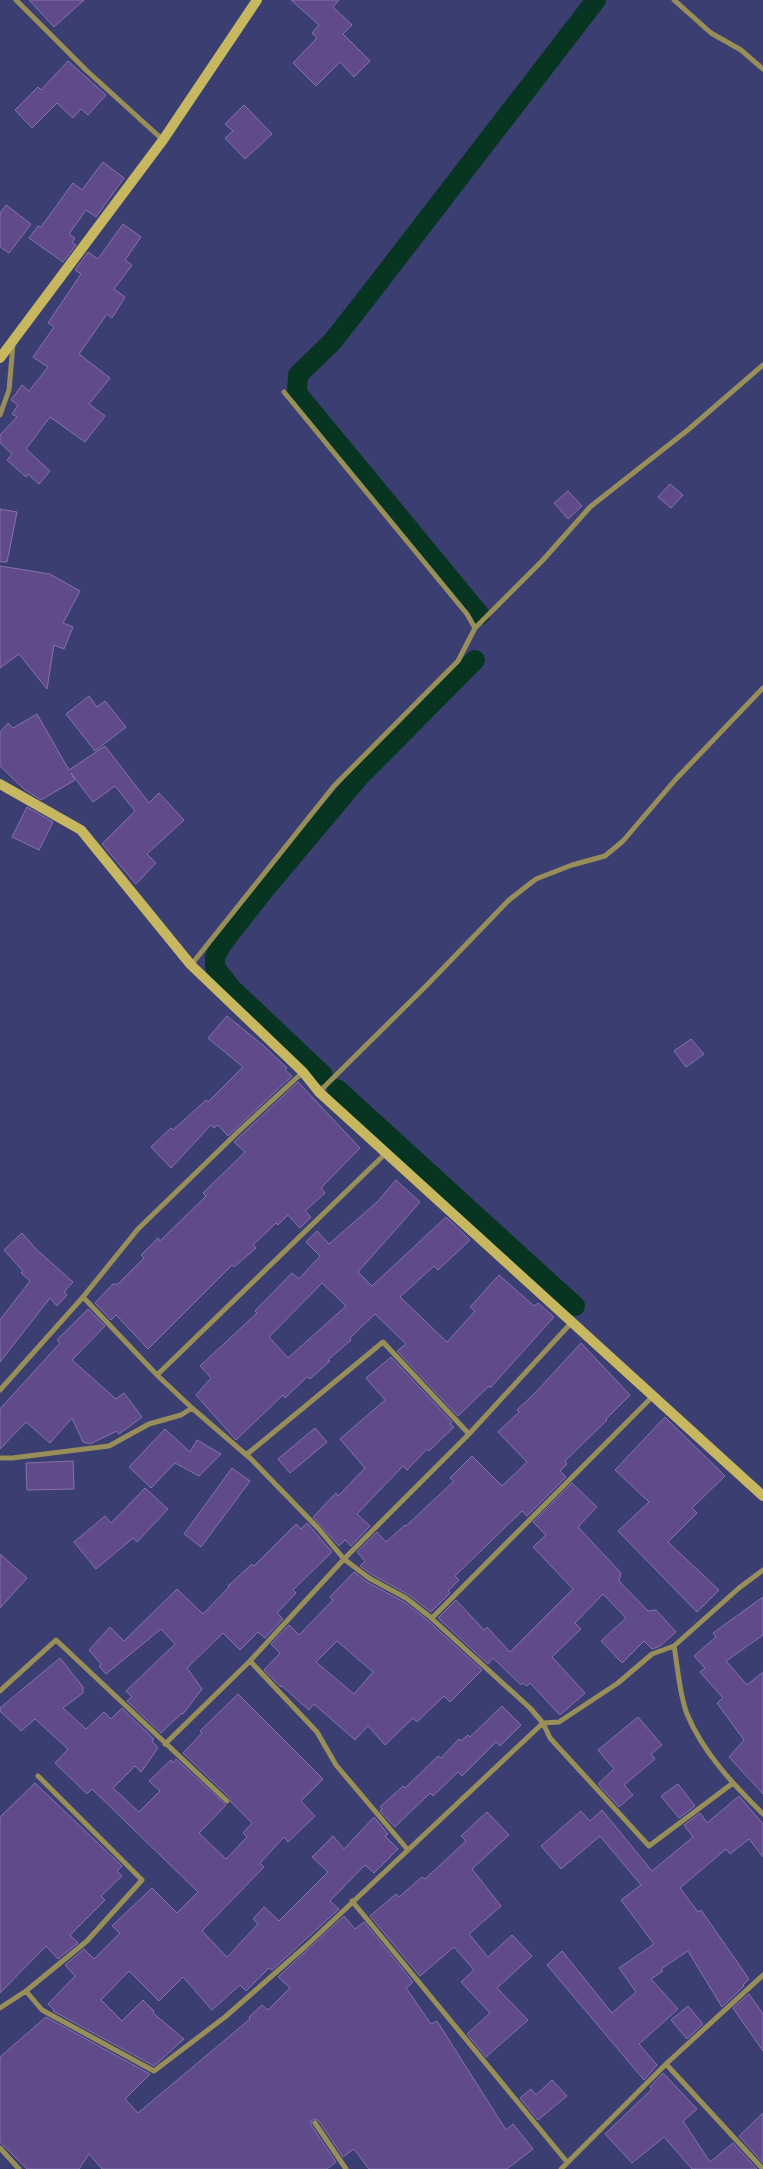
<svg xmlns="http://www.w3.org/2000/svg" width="763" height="2169" font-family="'Titillium Web',sans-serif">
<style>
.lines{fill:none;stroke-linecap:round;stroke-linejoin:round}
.canal{stroke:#083521;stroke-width:20}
.building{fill:#614a89;stroke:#8573aa;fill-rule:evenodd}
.street{stroke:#988e59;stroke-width:5}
.secondary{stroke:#c6b760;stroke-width:10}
</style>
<rect width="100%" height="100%" fill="#3b3e70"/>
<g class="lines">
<path class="canal" d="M480,615L297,393L298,375L332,342L365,300L596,0
M323,1075L231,988L215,967V957L222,944L265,889L359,777L475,660
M337,1089L575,1306"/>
</g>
<path class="building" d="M29,0H84L54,27Z
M291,0H339L333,7L352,25L343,34L370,61L354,77L340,62L316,86L293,63L317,38L312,33L319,25Z
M68,61L106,95L88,115L81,109L73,118L57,103L32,128L15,110L38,87L41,90Z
M244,105L272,134L245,159L225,138L233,131L225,124Z
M103,162L124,178L96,217L86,210L69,234L75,238L72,242L76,245L63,262L29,238L38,226L41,227L73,183L82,190Z
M6,205L31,224L9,253L0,247V213Z
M123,224L141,237L125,260L132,265L114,289L125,297L112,318L107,314L79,354L110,378L89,404L105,416L85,442L50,417L26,449L50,471L39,484L28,474L26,477L7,460L12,454L0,443V435L17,417L12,414L18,405L11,400L22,385L29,391L48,367L33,357L54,327L48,323L81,274L75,270L88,252L98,259Z
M670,484L683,495L671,508L658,497Z
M568,491L582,506L568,519L554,503Z
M0,509L17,512L7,562H0Z
M0,566L50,574L80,591L63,623L73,627L64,649L54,645L47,689L19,654L0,668Z
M89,696L97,707L105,701L126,727L95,751L66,714Z
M37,714L69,770L105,746L149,803L159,793L184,820L147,854L156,863L136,884L102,844L135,811L115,786L93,802L71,773L75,780L41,800L24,789L0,766V732L8,723L13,728Z
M27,807L53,822L39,850L12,837Z
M227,1016L264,1046L287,1068L285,1070L292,1076L228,1136L218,1125L214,1128L211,1125L171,1168L151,1147L171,1128L173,1130L206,1100L208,1102L243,1067L208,1038Z
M691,1039L704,1054L686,1067L674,1051Z
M298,1082L360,1148L321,1188L325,1193L305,1211L311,1217L300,1228L288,1215L278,1225L276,1223L253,1245L256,1248L234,1267L232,1265L148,1349L116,1315L111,1320L95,1303L113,1284H118L144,1258L141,1255L158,1238L160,1241L206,1196L203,1193L245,1152L234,1142Z
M396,1180L420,1202L358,1272L372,1286L446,1217L470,1240L438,1270L434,1266L400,1297L447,1342L475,1311L470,1307L499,1275L534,1306L538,1303L554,1317L490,1388L489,1386L458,1416L397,1351L406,1344L375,1314L350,1338L351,1340L328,1360L330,1361L310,1379L307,1377L285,1398L283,1395L236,1440L196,1395L211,1378L200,1366L257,1313L255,1311L292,1273L299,1279L320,1256L306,1242L317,1231L329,1244L377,1202ZM322,1283L346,1306L288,1358L269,1337Z
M22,1233L36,1249L73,1282L64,1292L67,1295L57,1306L50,1298L0,1362V1320L30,1281L21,1273L23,1271L4,1250Z
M88,1309L105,1326L72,1360L116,1399L124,1393L142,1417L119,1434L117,1431L90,1444L83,1442L72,1418L50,1443L26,1422L0,1449V1409L60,1343L57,1340Z
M581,1343L630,1395L606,1419L607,1420L565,1461L567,1464L560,1471L566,1477L527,1516L522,1511L455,1576L459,1580L448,1591L450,1593L431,1612L409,1595L371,1574L360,1566L365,1561L357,1552L377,1532L386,1542L405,1525L406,1526L454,1481L450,1478L472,1456L502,1486L527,1462L498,1432L519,1412L517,1410L536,1392Z
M391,1357L452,1422L450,1424L454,1427L429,1451L427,1449L407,1470L403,1466L377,1493L357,1514L370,1526L351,1546L345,1540L339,1546L313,1517L336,1493L338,1496L365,1468L340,1439L385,1400L366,1378Z
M665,1417L725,1476L692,1508L697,1513L668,1542L719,1590L697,1612L618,1531L649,1502L615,1470Z
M315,1428L327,1442L290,1473L278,1459Z
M165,1429L190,1452L197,1440L221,1454L199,1476L175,1463L151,1488L129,1467Z
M73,1461L74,1489L27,1490L26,1463Z
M232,1468L250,1481L201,1547L184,1534Z
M572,1483L597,1507L578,1527L621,1573L619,1581L648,1611L656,1610L676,1632L660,1646L652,1649L644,1641L622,1663L601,1641L626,1618L603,1594L575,1623L581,1629L552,1657L585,1693L560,1715L530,1683L527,1686L523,1683L521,1685L493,1658L488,1664L438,1618L456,1600L484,1630L487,1627L510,1652L573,1589L533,1547L546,1535L533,1522Z
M145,1488L168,1509L137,1542L133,1538L96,1569L74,1542L105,1516L111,1523Z
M307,1523L332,1552L293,1590L296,1593L277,1613L283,1619L265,1638L258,1632L240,1650L223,1633L187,1668L202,1689L183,1714L182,1713L161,1733L127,1701L132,1697L126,1691L175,1644L161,1629L106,1674L99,1666L101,1664L89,1650L110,1627L124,1641L177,1589L203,1614L229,1587L228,1586L252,1564L254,1566L296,1524L301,1529Z
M0,1554L27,1578L0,1608Z
M354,1572L367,1582L404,1602L426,1619L482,1670L450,1702L444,1696L417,1722L413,1718L385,1745L368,1726L355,1740L314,1704L309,1710L282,1686L281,1687L264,1670L280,1653L271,1644L289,1625L299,1635L333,1600L330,1597ZM337,1641L373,1672L354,1694L316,1662Z
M763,1597V1635L726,1661L747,1685L763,1672V1794L729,1757L744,1740L717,1703L723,1698L700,1672L705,1668L694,1656L716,1637L713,1633Z
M60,1658L83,1687V1693L63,1708L86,1729L104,1712L111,1719L122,1708L154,1739L152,1741L158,1748L141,1772L135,1766L113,1788L139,1812L160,1791L149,1781L171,1760L173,1763L176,1759L226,1805L199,1833L226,1859L247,1837L243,1833L252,1823L231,1802L230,1798L183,1753L202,1733L200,1731L238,1694L323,1779L301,1801L315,1816L288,1842L284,1837L260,1863L264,1867L202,1931L227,1957L258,1924L253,1919L264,1907L279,1921L328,1872L312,1857L333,1836L344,1849L374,1817L388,1834L385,1836L398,1849L374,1873L365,1865L330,1901L339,1909L272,1970L269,1968L246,1991L240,1985L212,2010L183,1977L159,2001L129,1971L101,2000L122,2021L143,2000L154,2011L153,2013L184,2039L154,2066L53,2011L54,2010L48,2004L75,1976L65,1965L84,1949L94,1959L120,1933L112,1926L152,1888L177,1913L198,1892L92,1789L87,1794L55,1763L68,1749L35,1719L21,1731L0,1711V1708Z
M502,1706L521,1725L500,1746L496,1742L462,1776L458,1772L433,1796L430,1793L395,1827L380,1811L382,1809L380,1807L403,1786L405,1788L438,1756L441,1758L459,1739L461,1741L468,1735L470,1737Z
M638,1717L662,1745L651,1754L655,1759L624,1785L633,1795L619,1807L598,1784L614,1769L598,1750Z
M35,1783L122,1866L117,1871L122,1876L101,1896L105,1900L70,1935L78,1943L58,1959L46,1946L0,1993V1817Z
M678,1784L695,1806L679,1818L661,1796Z
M739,1796L763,1824V1857L749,1839L730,1854L726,1849L680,1888L698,1912L701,1910L749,1979L743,1985L744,1986L722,2007L688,1951L661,1969L663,1971L651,1979L678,2009L639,2044L657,2065L644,2080L547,1965L562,1951L612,2013L636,1992L619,1968L654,1944L621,1900L641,1885L600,1836L561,1869L541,1846L581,1811L590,1821L602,1810L652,1871L693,1837L684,1825L700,1813L707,1823Z
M487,1812L509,1835L472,1869L501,1906L469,1934L488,1957L512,1935L532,1956L497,1988L528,2020L486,2057L467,2034L490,2013L461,1982L474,1970L454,1947L420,1976L370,1916L396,1894L399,1897L422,1877L425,1879L466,1841L461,1836Z
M344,1916L355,1929L364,1922L413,1982L406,1988L431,2024L437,2021L506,2130L513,2124L533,2149L507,2169H369L354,2149L343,2157L319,2121L315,2119L311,2121V2125L336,2162L327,2169H102L89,2154L79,2169H27L0,2142V2057L46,2017L150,2074L125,2099L138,2113L250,2019L249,2017L262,2005L268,2010L290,1988L278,1977Z
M749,1994L763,2014V2051L733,2008Z
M688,2006L703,2024L687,2039L671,2020Z
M663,2073L697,2109L683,2121L710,2162L733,2143L757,2169H692L664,2137L632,2163L605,2134L652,2089L650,2087Z
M552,2080L567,2096L538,2120L520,2098L531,2089L536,2095Z
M763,2113V2163L739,2136Z"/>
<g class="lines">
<path class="street" d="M16,0L86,70L163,140
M674,0L711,33L741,50L763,69
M0,415L9,390L13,344
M475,628L543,560L590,507L689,429L763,365
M191,965L334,786L458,661L475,628L467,614L284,392
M319,1092L427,985L509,900L536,879L572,865L605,856L623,841L676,779L763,688
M83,1297L157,1375L192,1408L251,1459L318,1528L344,1559L369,1578L406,1598L429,1616L530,1708L543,1723L550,1738L649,1846L733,1783
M157,1375L386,1153
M0,1390L83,1297L138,1229L239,1131L303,1072
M246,1455L383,1342L469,1434
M0,1458H12L109,1446L149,1424L181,1415L192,1408
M432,1618L653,1396
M674,1646C678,1668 679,1693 687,1714C703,1753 734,1785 763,1814
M250,1661L317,1732L336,1765L408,1850
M0,1691L56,1640L227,1801
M165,1744L250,1661L344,1559L469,1434L572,1322
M352,1901L567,2162
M26,1991L42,2010L154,2071L225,2017L306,1946L543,1723L559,1722L618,1683L652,1654L674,1646L739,1588L763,1570
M0,2008L26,1991L87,1941L142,1880L38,1776
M666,2064L763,2169
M315,2123L346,2169
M0,2148L19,2169
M561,2169L666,2064L763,1975"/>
<path class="secondary" d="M0,358L163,140L257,0
M0,784L81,830L191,965L303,1072L319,1092L763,1496"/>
</g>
</svg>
